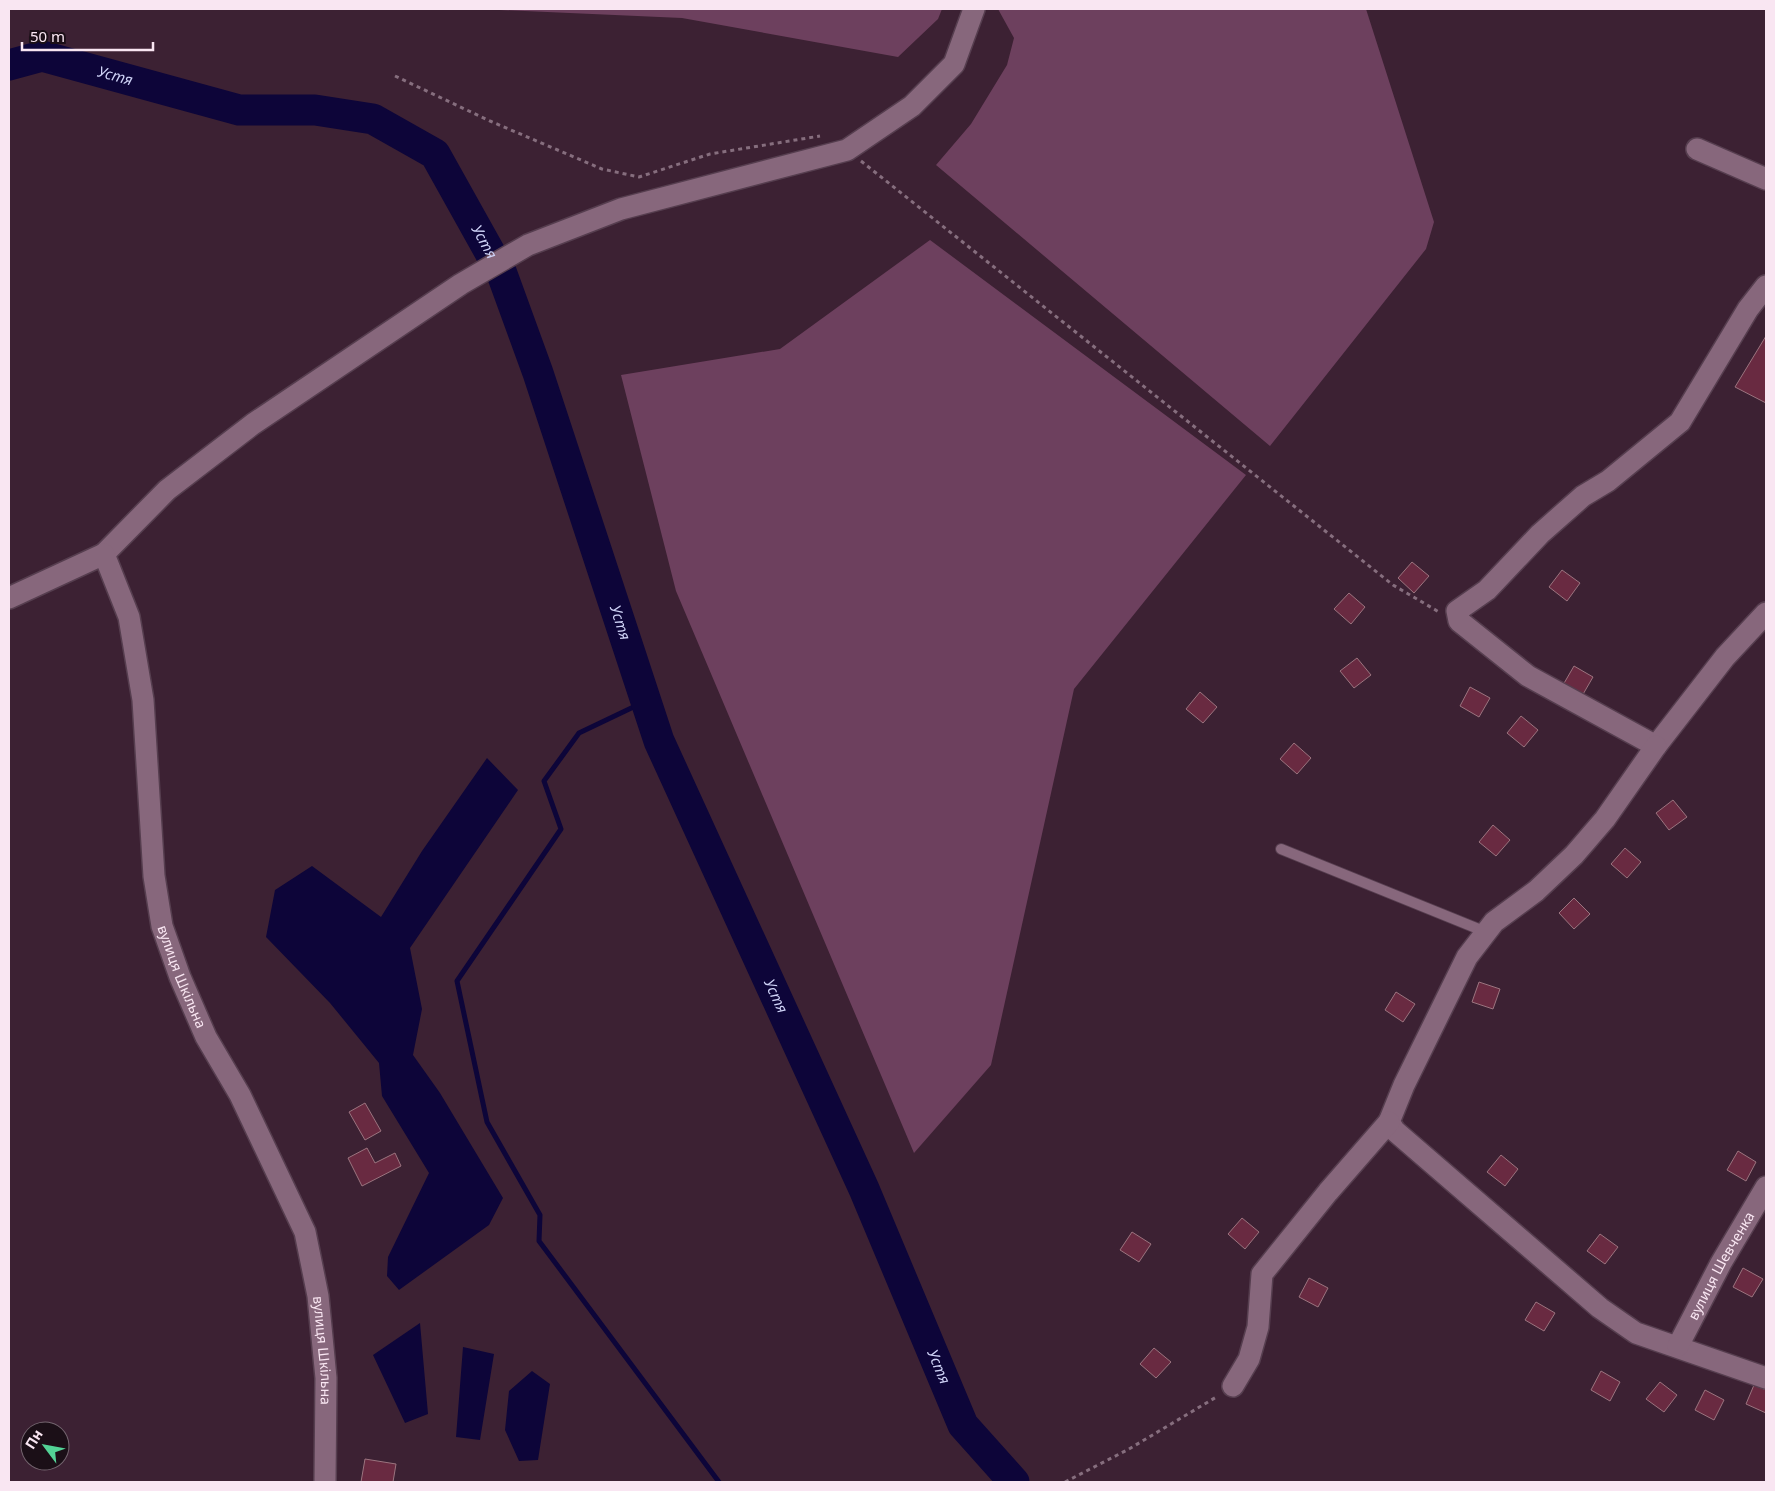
<svg xmlns="http://www.w3.org/2000/svg" width="1775" height="1491" font-family="'Noto Sans',sans-serif">
<style>
.green{fill:#6d405e}
.water{fill:#0d0539}
.lines{fill:none;stroke-linecap:round;stroke-linejoin:round}
.stream{stroke:#0d0539;stroke-width:5}
.river{stroke:#0d0539;stroke-width:31}
.building{fill:#692a41;stroke:#9b747f}
.service-casing{stroke:#563e4f;stroke-width:12}
.minor-casing{stroke:#563e4f;stroke-width:24}
.path{stroke:#866e7e;stroke-width:3;stroke-dasharray:4 4;stroke-linecap:butt}
.service{stroke:#87677c;stroke-width:10}
.minor{stroke:#87677c;stroke-width:21}
.labels{text-anchor:middle;stroke-width:4;stroke-linejoin:round;paint-order:stroke}
.street-label{font-size:14px;fill:#f9e6f2;stroke:#1b0f17}
.water-label{font-size:15px;font-style:italic;fill:#ced2f6;stroke:#1b0f17}
</style>
<rect width="100%" height="100%" fill="#3c2133"/>
<path class="green" d="M478,9H942L938,19L898,57L682,18Z
M998,9H1366L1434,222L1426,249L1270,446L936,165L971,124L1007,65L1014,38Z
M930,240L1246,475L1074,689L991,1065L914,1153L676,591L621,375L780,349Z"/>
<path class="water" d="M487,758L518,790L410,948L422,1009L413,1055L440,1093L503,1198L489,1225L399,1290L387,1276L388,1257L429,1173L382,1096L379,1063L330,1003L266,937L275,890L312,866L381,917L422,851Z
M420,1323L428,1414L405,1423L373,1355Z
M463,1347L494,1354L480,1440L456,1437Z
M532,1371L550,1384L538,1460L519,1461L505,1430L509,1391Z"/>
<g class="lines">
<path class="stream" d="M646,701L579,733L544,781L561,829L457,981L487,1122L540,1215L539,1241L719,1482"/>
<path class="river" id="s1" d="M9,65L42,56L239,110H315L373,119L435,154L502,274L538,373L659,741L864,1189L963,1425L1014,1482"/>
</g>
<path class="building" d="M1766,336V403L1735,387Z
M1412,562L1429,576L1414,593L1398,578Z
M1562,570L1580,583L1567,601L1549,587Z
M1349,593L1365,607L1351,624L1334,609Z
M1357,658L1371,675L1354,688L1340,671Z
M1574,666L1593,677L1582,696L1563,685Z
M1470,687L1490,698L1479,717L1460,706Z
M1200,692L1217,707L1203,723L1186,709Z
M1521,716L1538,730L1524,747L1507,733Z
M1294,743L1311,758L1297,774L1280,759Z
M1673,800L1687,817L1669,830L1656,813Z
M1493,825L1510,840L1496,856L1479,842Z
M1625,848L1641,862L1627,878L1611,864Z
M1574,898L1590,914L1574,929L1559,913Z
M1479,982L1500,989L1493,1009L1472,1002Z
M1396,992L1415,1004L1403,1022L1385,1010Z
M365,1103L381,1131L365,1140L349,1112Z
M367,1148L375,1163L395,1153L401,1166L362,1186L348,1158Z
M1738,1151L1756,1162L1746,1181L1727,1170Z
M1501,1155L1518,1169L1505,1186L1487,1172Z
M1242,1218L1259,1232L1245,1249L1228,1234Z
M1132,1232L1151,1244L1139,1262L1120,1250Z
M1600,1234L1618,1247L1605,1264L1587,1251Z
M1743,1268L1763,1279L1752,1297L1733,1287Z
M1309,1278L1328,1288L1318,1307L1299,1297Z
M1536,1302L1555,1313L1544,1331L1525,1320Z
M1154,1348L1171,1362L1156,1378L1140,1364Z
M1601,1371L1620,1382L1610,1401L1591,1390Z
M1660,1382L1677,1395L1664,1412L1646,1399Z
M1754,1385L1766,1390V1413L1746,1404Z
M1705,1390L1724,1400L1714,1420L1695,1410Z
M365,1459L396,1464L393,1482H361Z"/>
<g class="lines">
<defs>
<path id="service" d="M1281,849L1486,932"/>
<g id="minor">
<path d="M1697,149L1766,179"/>
<path d="M1766,286L1748,309L1680,422L1608,481L1583,496L1540,534L1487,590L1457,611L1459,621L1528,676L1656,746L1725,657L1766,613"/>
<path d="M104,554L167,490L253,424L461,284L528,245L621,209L847,150L912,106L954,64L974,9"/>
<path id="s2" d="M9,598L104,554L129,617L143,700L154,876L162,926L180,977L206,1037L240,1095L305,1232L318,1296L326,1378L325,1482"/>
<path d="M1656,746L1605,819L1574,855L1536,891L1494,922L1467,957L1404,1085L1389,1122L1395,1131L1600,1308L1636,1333L1766,1378"/>
<path id="s3" d="M1678,1346L1721,1263L1766,1187"/>
<path d="M1233,1386L1249,1359L1258,1327L1262,1274L1328,1192L1389,1122"/>
</g>
</defs>
<use href="#service" class="service-casing"/>
<use href="#minor" class="minor-casing"/>
<path class="path" d="M395,76L490,121L602,169L639,177L710,154L820,136
M861,161L1393,585L1439,612
M1065,1482L1129,1449L1218,1396"/>
<use href="#service" class="service"/>
<use href="#minor" class="minor"/>
</g>
<g class="labels">
<g class="street-label">
<text dy="5" stroke="none"><textPath href="#s2" startOffset="538">вулиця Шкільна</textPath></text>
<text dy="5" stroke="none"><textPath href="#s3" startOffset="91">вулиця Шевченка</textPath></text>
<text dy="5" stroke="none"><textPath href="#s2" startOffset="942">вулиця Шкільна</textPath></text>
</g>
<g class="water-label">
<text dy="5" stroke="none"><textPath href="#s1" startOffset="110">Устя</textPath></text>
<text dy="5" stroke="none"><textPath href="#s1" startOffset="545">Устя</textPath></text>
<text dy="5" stroke="none"><textPath href="#s1" startOffset="950">Устя</textPath></text>
<text dy="5" stroke="none"><textPath href="#s1" startOffset="1355">Устя</textPath></text>
<text dy="5" stroke="none"><textPath href="#s1" startOffset="1760">Устя</textPath></text>
</g>
</g>
<rect width="1775" height="1491" fill="none" stroke="#f9e6f2" stroke-width="20"/>
<g transform="translate(45 1446) rotate(302)"><circle r="24" fill="#1b0f17" stroke="#74656f"/>
<path d="M0-4L9 19L0 12L-9 19Z" fill="#53d396"/>
<text y="-8" font-size="14" font-weight="bold" text-anchor="middle" fill="#f9e6f2">Пн</text>
</g>
<path d="M22 42v8h131v-8" fill="none" stroke="#f9e6f2" stroke-width="2.5"/>
<text x="30" y="42" font-size="15" fill="#f9e6f2" stroke="#1b0f17" stroke-width="4" paint-order="stroke">50 m</text>
</svg>
